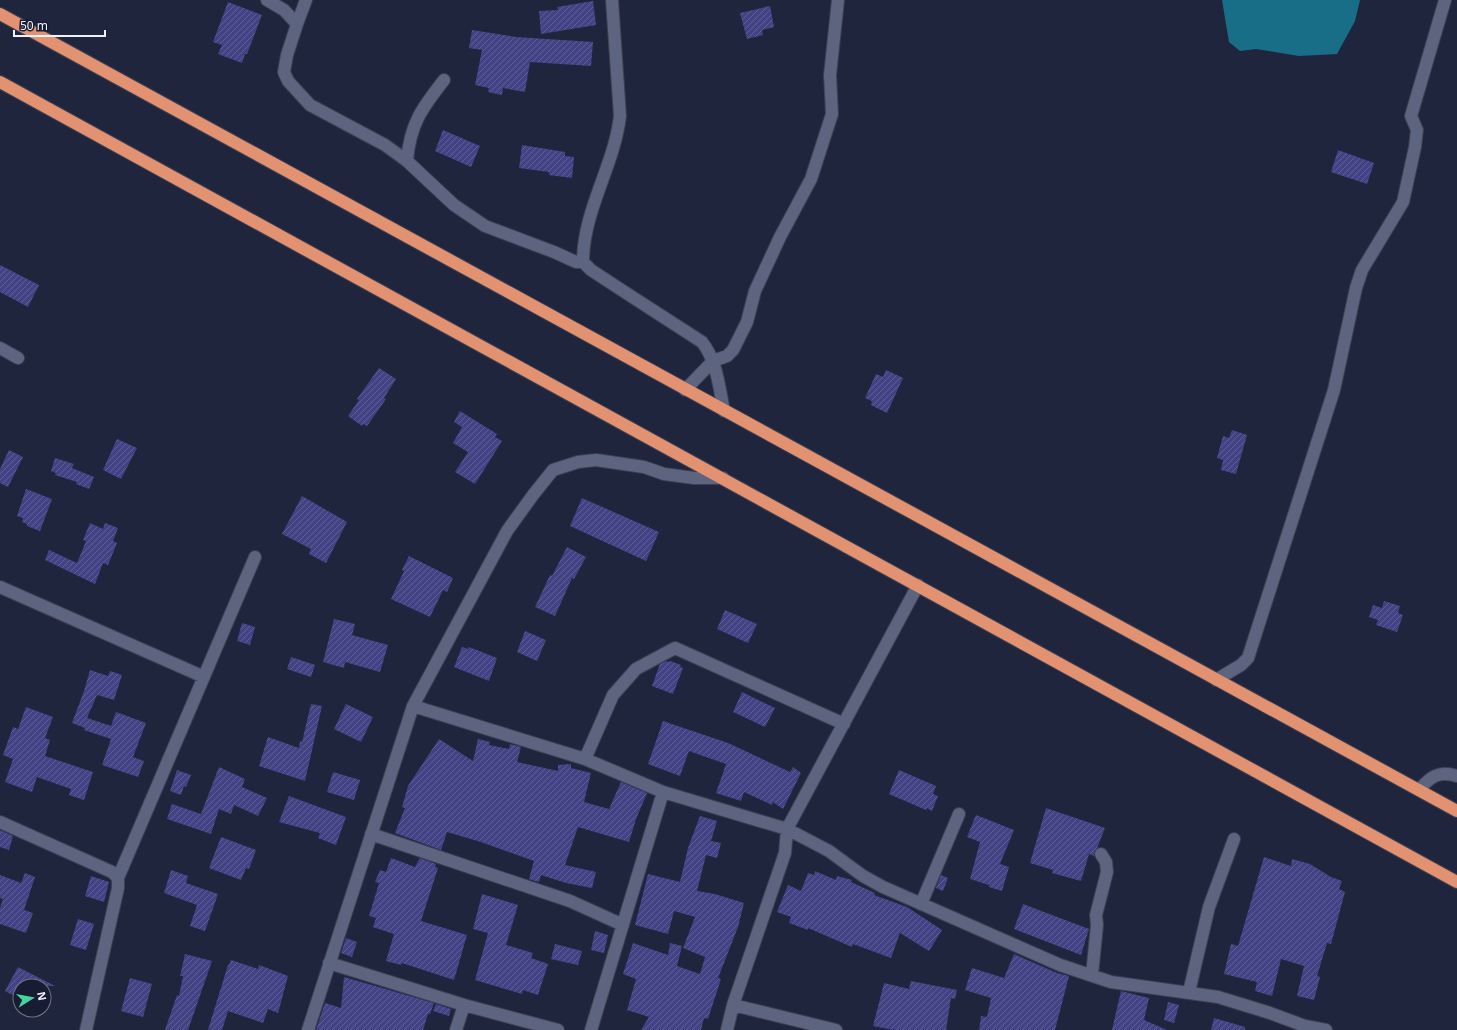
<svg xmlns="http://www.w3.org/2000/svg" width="1457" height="1030" font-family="'Noto Sans',sans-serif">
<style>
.water{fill:#186d87}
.building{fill:url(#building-hatch)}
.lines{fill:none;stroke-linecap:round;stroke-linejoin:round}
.street-casing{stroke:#3d4054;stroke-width:14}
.highway-casing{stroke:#3d4054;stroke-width:14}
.street{stroke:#5d6480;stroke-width:12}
.highway{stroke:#e39271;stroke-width:12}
</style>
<defs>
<pattern id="building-hatch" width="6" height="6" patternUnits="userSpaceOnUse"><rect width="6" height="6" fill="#434284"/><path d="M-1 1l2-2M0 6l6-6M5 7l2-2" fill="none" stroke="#5e5e96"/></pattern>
</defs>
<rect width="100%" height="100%" fill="#20253e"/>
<path class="water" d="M1222,0H1360L1355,21L1337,54L1299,56L1256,49L1240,51L1229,42Z"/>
<path class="building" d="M593,1L596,25L541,34L539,11L558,10L557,7Z
M228,2L262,15L247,54H245L242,63L218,54L222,45L213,42Z
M770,6L774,27L762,30L763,35L747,39L740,13Z
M472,30L516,37L593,42L591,66L530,62L525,92L503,88L502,95L488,92L489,88L475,85L482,50L469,48Z
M443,130L480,146L471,167L435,151Z
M522,145L565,152V156L574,157L572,178L549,175V172L519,168Z
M1338,150L1374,163L1367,184L1331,172Z
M0,265L39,285L28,307L0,292Z
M379,368L396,379L384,398L386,399L367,426L363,424L362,426L348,416L359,400L357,399Z
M886,370L903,378L887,413L871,405L872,401L865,398L876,374L883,377Z
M460,411L497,434L495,437L502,441L475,484L455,472L468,452L453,443L462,427L454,422Z
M1232,430L1247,435L1236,474L1221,470L1223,460L1217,458L1223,436L1229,438Z
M117,439L137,448L121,479L103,470Z
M9,450L23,457L8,487L0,483V469Z
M55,458L74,464L72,468L94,477L89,489L76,484L77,482L55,475L56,473L51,471Z
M26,489L52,499L40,531L27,526V524L22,522L23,518L17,516Z
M302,496L347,522L326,563L309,554L311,549L282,534Z
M582,498L659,532L646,561L570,526Z
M90,523L103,529L105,523L118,528L113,541L117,543L108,565L103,563L95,584L45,560L49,550L77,563L86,541L83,540Z
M567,547L586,557L574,579L572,578L555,616L535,607L550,575L552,576Z
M409,556L453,578L447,592L443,590L430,617L391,599L404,571L402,570Z
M1384,601L1400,606L1398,613L1403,615L1397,632L1376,625L1378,620L1369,617L1373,605L1382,608Z
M725,610L757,624L748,643L717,629Z
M334,619L355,624L352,635L388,645L380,672L345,662L344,668L323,662Z
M242,623L255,627L250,645L237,641Z
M525,631L546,640L537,661L517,652Z
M462,647L468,649L469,647L497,658L489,681L454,667Z
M291,657L315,665L311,677L287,669Z
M666,661L669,662L670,661L681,665L680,667L683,668L673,694L652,686L660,664Z
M90,670L108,676L110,671L122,675L114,700L97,695L87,718L111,726L116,712L146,723L133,757L144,761L138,777L102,765L111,739L84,730L85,728L72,723L84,691Z
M742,692L775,708L765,727L733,712Z
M311,704L322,706L305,781L259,766L268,737L299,748L300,741L302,742Z
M346,704L373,717L361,742L334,729Z
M26,707L53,717L45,738L50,740L45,756L93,772L84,800L69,795L71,789L37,777L32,792L5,782L13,759L3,755L13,727L18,729Z
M663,721L728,743L790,772L793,767L801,773L783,809L773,802L772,805L744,792L741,801L716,793L726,764L689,751L680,776L648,764Z
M439,739L473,761L478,739L490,742L489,745L509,749L510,744L521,747L517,762L558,771V765L571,764V768L591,773L584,802L609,809L621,782L647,793L636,819L629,842L578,827L565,865L596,872L592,888L566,883L541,875L539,882L529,879L534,861L481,842L447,832L441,850L395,833L405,808L402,807L408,786Z
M219,767L245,779L242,787L267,798L258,816L234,805L231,814L219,809L211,834L167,819L172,804L201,814Z
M177,770L191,775L186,787L184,786L181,795L170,791Z
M899,770L936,786L933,794L938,796L932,811L927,808L926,810L889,794Z
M333,772L360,780L354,800L327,792Z
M289,796L346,817L336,845L318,838L320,833L279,822Z
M1046,808L1105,828L1094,856L1089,854L1081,881L1052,873L1053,870L1030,863Z
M976,815L1014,830L1000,864L1009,867L1002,891L989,887V885L970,879L980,842L967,837Z
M700,816L717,821L711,841L721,843L717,858L706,855L697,891L715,894L744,903L738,927L718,978L721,979L708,1019L704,1018L701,1030H641L649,1017L627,1010L636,979L623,974L633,943L668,955L670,943L682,946L677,966L700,974L705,957L683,948L695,917L674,911L668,934L635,925L648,874L680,882L688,848Z
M0,830L13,836L9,850L0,847Z
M221,837L256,850L249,869L246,868L241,880L209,868Z
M1264,857L1291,866L1292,859L1310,864L1331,877L1342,881L1339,889L1345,892L1331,944L1327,943L1317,976L1320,977L1314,1000L1297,996L1304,966L1281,959L1272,996L1255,991L1257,982L1224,974L1231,944L1238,946Z
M391,858L415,867L420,858L436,864L435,867L438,868L421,921L467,935L454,980L402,963L401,965L386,961L394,934L373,927L376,918L369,916L379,883L375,882L380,870L386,872Z
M171,870L188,876L186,883L218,894L205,931L190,926L197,905L164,893Z
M815,871L836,880L837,876L852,880L851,882L875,893L874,895L907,907L942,930L929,951L900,933L891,958L853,944L852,947L808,928V930L789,923L791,917L777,912L788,885L801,891L808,873L814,875Z
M25,873L35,877L24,910L33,913L26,933L0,924V908L3,899L0,898V875L21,883Z
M941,875L948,878L943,891L936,888Z
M91,876L109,882L104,902L85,896Z
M482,894L518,905L506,945L533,953L531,958L548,964L538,995L523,990L522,994L475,980L488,933L473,929Z
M1023,904L1089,929L1081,955L1014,929Z
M78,919L94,924L86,950L70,945Z
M595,931L608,935L604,953L591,950Z
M346,938L357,942L352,957L341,953Z
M555,944L582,951L578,965L551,959Z
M185,954L212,961L188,1030H165L177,995L179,996L183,976H180Z
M1014,954L1057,973L1069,976L1055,1030H979L981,1016L987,1017L991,998L965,990L972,968L1004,978Z
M231,960L258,969L259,965L288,976L278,1013L268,1009L263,1023L228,1011L222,1030H208L228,965H229Z
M18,967L55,986H20V999L5,991Z
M344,977L434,1003L430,1014H428L423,1030H316L325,1003L341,1008Z
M130,978L152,984L143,1017L121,1011Z
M911,981L957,990L955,999L951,998L946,1030H894L873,1026L884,983L909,989Z
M1121,991L1149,998L1144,1020L1167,1030H1112Z
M1168,1002L1179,1005L1174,1023L1164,1020Z
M436,1004L451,1009L449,1016L433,1011Z
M1214,1018L1245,1027V1030H1211Z"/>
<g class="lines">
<defs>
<path id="street" d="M267,0L284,10L297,24L287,55L284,72L288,81L310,105L385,145L407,161L454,205L485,226L554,252L576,262H583
M612,0L620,116C614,167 583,210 583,262L591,270L620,289L702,342C717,361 719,387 724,411
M297,24L306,0
M407,161C410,124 422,108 444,80
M0,348L18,358
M685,390L713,361L727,356L733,350L747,322L755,291L780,237L811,179L832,114L830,75L838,0
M0,587L204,677
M1216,680L1241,665L1248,658L1334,390L1356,288L1362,270L1403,202L1415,147L1417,130L1411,116L1445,0
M413,706L585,759L663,792L787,829L829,851L863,876L883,887L1060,965L1111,982L1218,997L1270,1013L1305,1026L1326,1030
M585,759L613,695L636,669L675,648L844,724
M1419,790C1430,777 1439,770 1457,776
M0,822L112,872L118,878
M371,834L570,901L623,925
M921,904L959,814
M329,963L464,1005L558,1030
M1092,975L1097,925L1096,915L1107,872L1106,862L1101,854
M1189,992L1209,907L1234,839
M733,1005L836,1030
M86,1030L118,888V878L255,557
M308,1030L413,706L507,531L533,495L553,470L578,462L596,460L644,467L664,474L694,478H723
M456,1030L464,1005
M591,1030L663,792
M727,1030L733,1005L785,853L787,829L918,585"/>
<path id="highway" d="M0,14L1457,811
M0,82L1457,882"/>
</defs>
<use href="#street" class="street-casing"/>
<use href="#highway" class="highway-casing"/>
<use href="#street" class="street"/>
<use href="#highway" class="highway"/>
</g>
<g transform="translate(32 998) rotate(79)"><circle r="19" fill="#171c33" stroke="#6e7283"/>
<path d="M0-3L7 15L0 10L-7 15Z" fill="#45d49f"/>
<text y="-6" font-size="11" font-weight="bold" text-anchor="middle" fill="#f0f2fc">N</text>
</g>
<path d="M14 30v6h91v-6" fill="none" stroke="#f0f2fc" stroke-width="2"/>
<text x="20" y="30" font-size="12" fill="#f0f2fc" stroke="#171c33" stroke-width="3" paint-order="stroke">50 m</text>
</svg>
